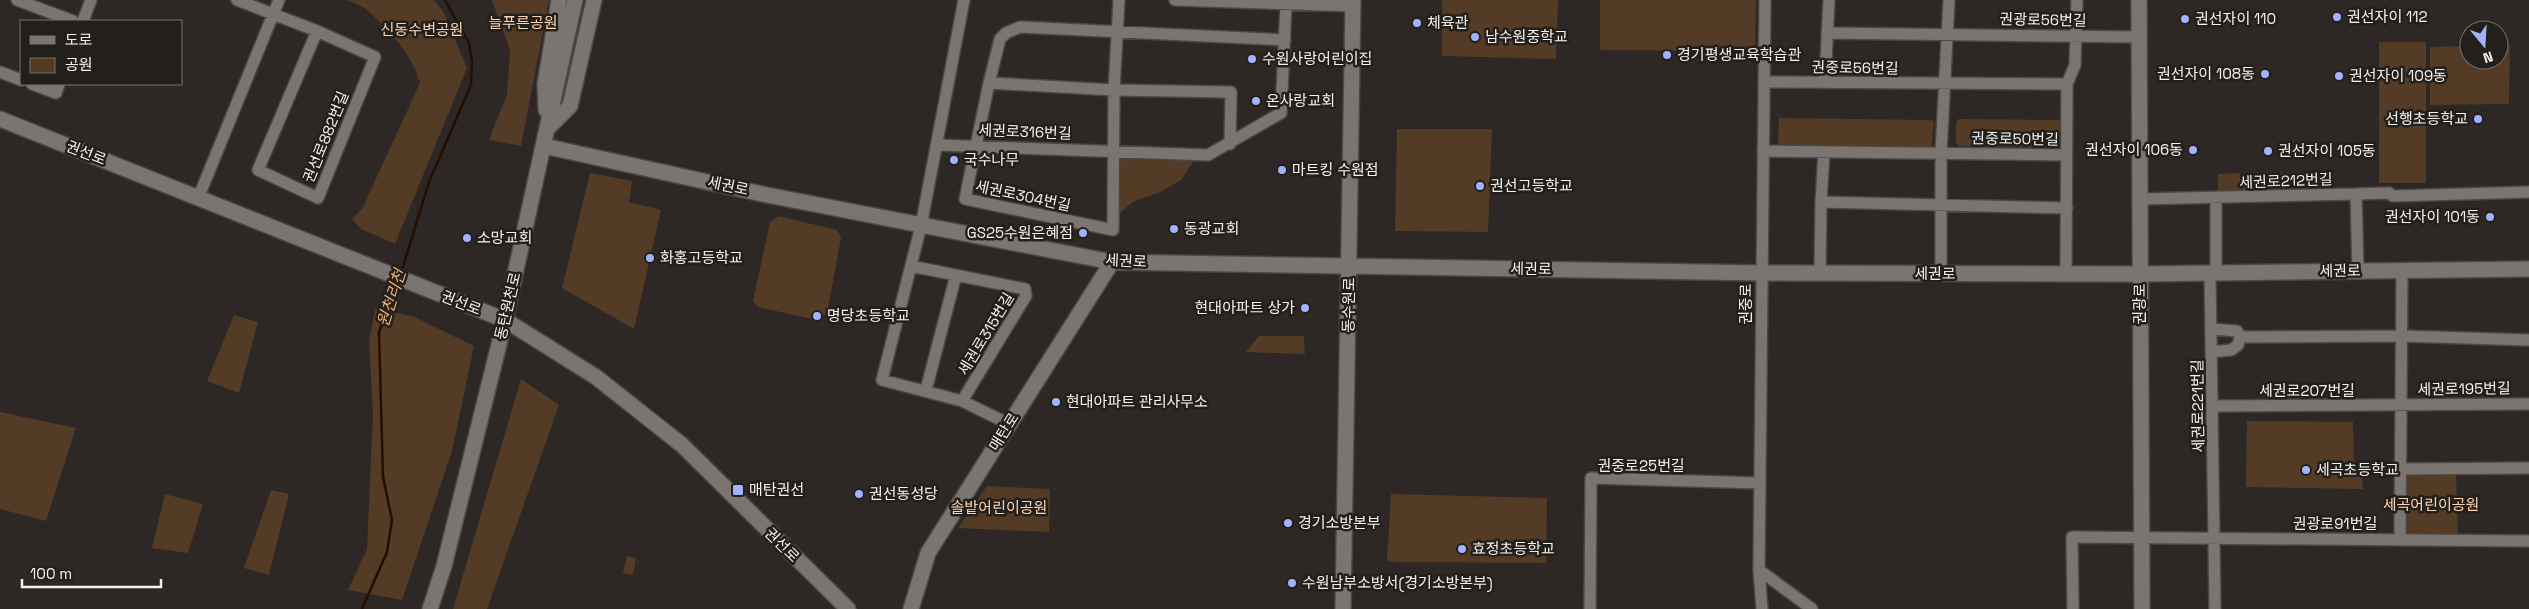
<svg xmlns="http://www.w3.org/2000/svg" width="2529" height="609" font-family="'Space Grotesk','Noto Sans KR',sans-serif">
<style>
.green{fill:#533b25}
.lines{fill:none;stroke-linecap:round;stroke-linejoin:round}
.stream{stroke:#230e00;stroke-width:2.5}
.street-casing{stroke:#4b4744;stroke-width:14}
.secondary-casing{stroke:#4b4744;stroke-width:18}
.street{stroke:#7a7571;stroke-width:11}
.secondary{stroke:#7a7571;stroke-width:15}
.poi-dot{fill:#a0b3fd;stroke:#231f1b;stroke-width:2}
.labels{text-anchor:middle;stroke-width:5;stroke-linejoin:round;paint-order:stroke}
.poi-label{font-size:15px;fill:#f4f1ef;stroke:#231f1b;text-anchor:start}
.street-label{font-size:15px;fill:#f4f1ef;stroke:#231f1b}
.park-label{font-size:15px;fill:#fdd4b1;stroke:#231f1b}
.water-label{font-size:16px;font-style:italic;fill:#f6b477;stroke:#231f1b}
</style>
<rect width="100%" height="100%" fill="#2d2825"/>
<path class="green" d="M347,0H434L444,13L467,68L395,244L361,229L352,219L362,209L420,83C412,55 390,30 368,11C363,6 354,3 347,0Z
M492,0H549L521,146L489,140L507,94L510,50Z
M1442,0H1558L1556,59L1442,56Z
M1600,0H1756L1755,51L1600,50Z
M2379,42H2426V183H2379Z
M2469,46V60H2499V46H2510L2509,104L2430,105V47Z
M1779,118L1931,120L1934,122L1931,150L1783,149L1778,142Z
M1959,119L2066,120V147L1959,146L1956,143V122Z
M1397,129H1492L1488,232L1395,231Z
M1117,152L1197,156L1181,180L1160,192L1133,202L1116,216Z
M590,173L632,181L629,202L661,210L634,329L562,288Z
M2240,173L2241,190L2218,191V174Z
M2289,173V191H2243L2242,174Z
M778,216L837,230L841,238L827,313L817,320L758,307L753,301L770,222Z
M375,309L412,316L474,346L452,451L402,600L348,590L367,549L373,413L369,341Z
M234,315L258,322L239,393L207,381Z
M1259,336H1304L1305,354L1246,352Z
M521,379L559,405L487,609H453Z
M0,412L76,428L46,521L0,509Z
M2247,421L2353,422L2354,475L2362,477L2363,489L2246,487Z
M2456,473L2458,537L2406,536L2404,474Z
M987,486L1050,489L1049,532L958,528Z
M271,490L289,494L269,575L244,568Z
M165,494L203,504L188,553L152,548Z
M1391,494L1547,498L1546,563L1392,562L1387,560Z
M627,556L636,558L633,575L623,573Z"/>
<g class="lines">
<path class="stream" d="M401,273L429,182L471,85L472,62L469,43L445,0
M362,609L387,552L392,520L383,477L379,332L397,283"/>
<defs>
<path id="street" d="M17,0L73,21
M237,0L317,31L375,57L318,198L258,170L317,31
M964,0L921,226L882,380L962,401L1009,424
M1119,0L1114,90L1113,230L965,199L989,83L1114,90L1231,92L1230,144
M1175,0L1353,6
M83,21L91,0
M1827,33L2138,37
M0,72L21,80
M1764,82L2067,84L2075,65L2077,0
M1825,82L1829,0
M989,83L1000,39L1006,33L1020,27L1285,40
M32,84L56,93L59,84
M937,145L1208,155L1281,113L1286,4
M1763,151L2066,155
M1824,152L1821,202L2067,208
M2356,194L2389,193L2393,196L2529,192
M199,196L279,0
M2140,199L2356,194L2358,271
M911,266L1025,289L1026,296L962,401
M1820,273L1821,202
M2210,273L2215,609
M2216,273V198
M1941,274V153L1949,0
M2066,274L2067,84
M2212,329L2237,331L2240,337
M2240,337L2402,336L2529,340
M2212,352L2231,350L2238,345L2240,337
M926,390L956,275
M2213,406L2529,404
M2400,469L2529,468
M2400,539L2402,270
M1759,570L1812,609
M1590,609L1591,478L1760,483
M1762,609L1759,570L1765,0
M2073,609L2072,537L2529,541"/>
<path id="secondary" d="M2139,0L2142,609
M546,110L545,84L559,0
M0,119L505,320L596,377L682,445L848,609
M547,129L570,106L594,0
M544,146L767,195L1112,262L1762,273L2140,274L2529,269
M430,609L444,566L505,320L575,0
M911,609L928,553L1112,262
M1343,609L1353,0"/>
</defs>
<use href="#street" class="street-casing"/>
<use href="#secondary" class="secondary-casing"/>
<use href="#street" class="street"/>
<use href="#secondary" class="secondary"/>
</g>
<g class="poi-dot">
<circle cx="2337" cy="17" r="5"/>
<circle cx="2185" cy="19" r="5"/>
<circle cx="1417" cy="23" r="5"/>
<circle cx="1475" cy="37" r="5"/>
<circle cx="1667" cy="55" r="5"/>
<circle cx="1252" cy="59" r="5"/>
<circle cx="2265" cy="74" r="5"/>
<circle cx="2339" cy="76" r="5"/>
<circle cx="1256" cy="101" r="5"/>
<circle cx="2478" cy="119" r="5"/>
<circle cx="2193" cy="150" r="5"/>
<circle cx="2268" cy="151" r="5"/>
<circle cx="954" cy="160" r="5"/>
<circle cx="1282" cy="170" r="5"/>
<circle cx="1480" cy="186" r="5"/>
<circle cx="2490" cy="217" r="5"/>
<circle cx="1174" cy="229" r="5"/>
<circle cx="1083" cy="233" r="5"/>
<circle cx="467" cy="238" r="5"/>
<circle cx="650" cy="258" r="5"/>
<circle cx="1305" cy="308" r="5"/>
<circle cx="817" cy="316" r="5"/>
<circle cx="1056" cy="402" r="5"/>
<circle cx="2306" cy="470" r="5"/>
<rect x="732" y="484" width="12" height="12" rx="2.5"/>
<circle cx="859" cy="494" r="5"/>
<circle cx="1288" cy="523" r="5"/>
<circle cx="1462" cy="549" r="5"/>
<circle cx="1292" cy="583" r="5"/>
</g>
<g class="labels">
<g class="poi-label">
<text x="2347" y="22">권선자이 112</text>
<text x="2195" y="24">권선자이 110</text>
<text x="1427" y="28">체육관</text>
<text x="1485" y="42">남수원중학교</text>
<text x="1677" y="60">경기평생교육학습관</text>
<text x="1262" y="64">수원사랑어린이집</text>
<text x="2255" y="79" text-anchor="end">권선자이 108동</text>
<text x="2349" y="81">권선자이 109동</text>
<text x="1266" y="106">온사랑교회</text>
<text x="2468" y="124" text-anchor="end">선행초등학교</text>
<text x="2183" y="155" text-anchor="end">권선자이 106동</text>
<text x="2278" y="156">권선자이 105동</text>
<text x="964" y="165">국수나무</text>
<text x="1292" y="175">마트킹 수원점</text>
<text x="1490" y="191">권선고등학교</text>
<text x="2480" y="222" text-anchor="end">권선자이 101동</text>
<text x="1184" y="234">동광교회</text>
<text x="1073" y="238" text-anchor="end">GS25수원은혜점</text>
<text x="477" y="243">소망교회</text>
<text x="660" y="263">화홍고등학교</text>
<text x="1295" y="313" text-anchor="end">현대아파트 상가</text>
<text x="827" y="321">명당초등학교</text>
<text x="1066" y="407">현대아파트 관리사무소</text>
<text x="2316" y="475">세곡초등학교</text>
<text x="749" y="495">매탄권선</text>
<text x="869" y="499">권선동성당</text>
<text x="1298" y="528">경기소방본부</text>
<text x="1472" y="554">효정초등학교</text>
<text x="1302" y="588">수원남부소방서(경기소방본부)</text>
</g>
<g class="street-label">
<text transform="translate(2043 20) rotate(1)" y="5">권광로56번길</text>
<text transform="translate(1855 68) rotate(1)" y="5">권중로56번길</text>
<text transform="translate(1025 132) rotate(2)" y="5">세권로316번길</text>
<text transform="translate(326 137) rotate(-68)" y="5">권선로882번길</text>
<text transform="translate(2015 139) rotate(1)" y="5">권중로50번길</text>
<text transform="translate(86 153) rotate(21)" y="5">권선로</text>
<text transform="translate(2286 181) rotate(-2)" y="5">세권로212번길</text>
<text transform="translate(728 186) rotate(12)" y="5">세권로</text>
<text transform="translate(1023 196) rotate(12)" y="5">세권로304번길</text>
<text transform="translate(1126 261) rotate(3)" y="5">세권로</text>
<text transform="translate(1531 269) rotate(1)" y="5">세권로</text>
<text transform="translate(2340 271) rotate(-1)" y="5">세권로</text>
<text x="1935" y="279">세권로</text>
<text transform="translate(461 303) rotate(21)" y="5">권선로</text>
<text transform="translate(1746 304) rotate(-90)" y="5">권중로</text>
<text transform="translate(2140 304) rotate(-90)" y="5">권광로</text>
<text transform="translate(1349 305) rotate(-89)" y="5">동수원로</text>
<text transform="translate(508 306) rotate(-77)" y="5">동탄원천로</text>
<text transform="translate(986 334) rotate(-59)" y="5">세권로315번길</text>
<text transform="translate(2464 389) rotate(-1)" y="5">세권로195번길</text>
<text x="2307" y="396">세권로207번길</text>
<text transform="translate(2198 406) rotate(-91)" y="5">세권로221번길</text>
<text transform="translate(1004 432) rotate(-58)" y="5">매탄로</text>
<text x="1641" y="471">권중로25번길</text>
<text x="2335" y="529">권광로91번길</text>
<text transform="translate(782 545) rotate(45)" y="5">권선로</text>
</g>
<g class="park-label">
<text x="523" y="28">늘푸른공원</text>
<text x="422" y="35">신동수변공원</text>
<text x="2431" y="510">세곡어린이공원</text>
<text x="999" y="513">솔밭어린이공원</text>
</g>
<g class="water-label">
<text transform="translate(391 298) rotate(-72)" y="6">원천리천</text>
</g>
</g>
<rect x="20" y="20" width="162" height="65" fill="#231f1b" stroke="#777370"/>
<rect x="30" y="36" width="25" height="8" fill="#7a7571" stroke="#777370"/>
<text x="65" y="45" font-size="15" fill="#f4f1ef">도로</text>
<rect x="30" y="58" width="25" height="15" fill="#533b25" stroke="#777370"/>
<text x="65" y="70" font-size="15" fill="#f4f1ef">공원</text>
<g transform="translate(2484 45) rotate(162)"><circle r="24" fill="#231f1b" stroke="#777370"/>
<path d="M0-4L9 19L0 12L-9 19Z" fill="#a0b3fd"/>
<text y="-8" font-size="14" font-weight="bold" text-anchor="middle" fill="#f4f1ef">N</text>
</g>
<path d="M22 579v8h139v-8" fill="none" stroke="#f4f1ef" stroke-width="2.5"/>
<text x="30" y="579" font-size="15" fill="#f4f1ef" stroke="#231f1b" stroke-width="4" paint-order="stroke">100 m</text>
</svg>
